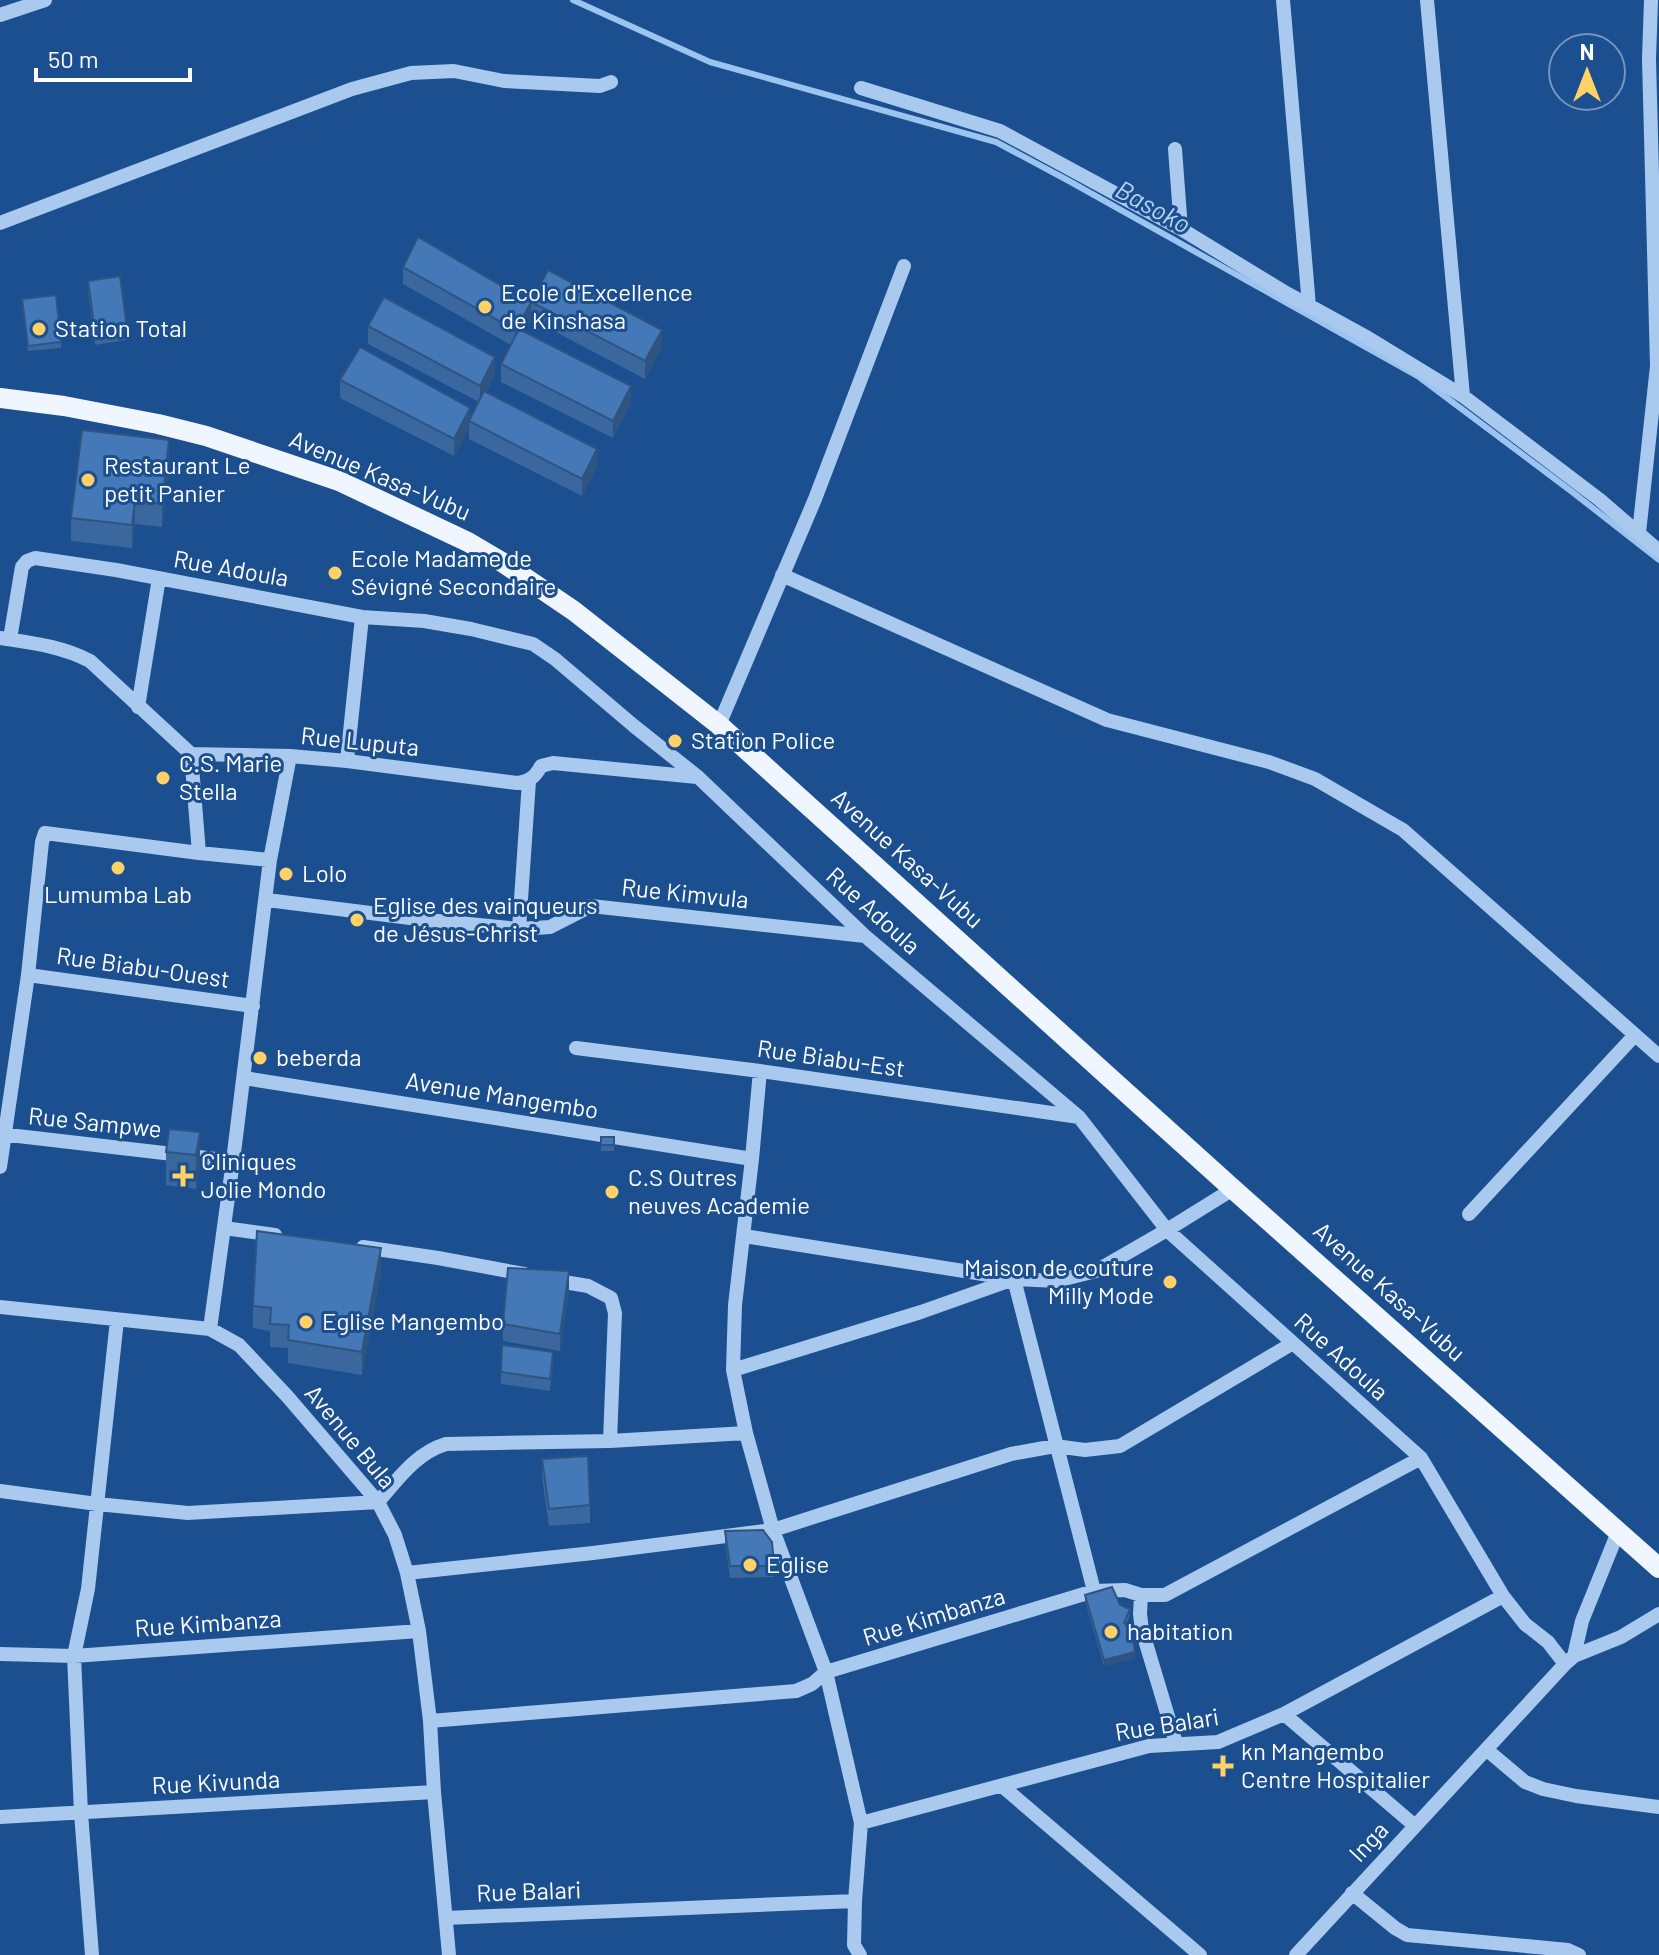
<svg xmlns="http://www.w3.org/2000/svg" width="1659" height="1955" font-family="Barlow,sans-serif">
<style>
.lines{fill:none;stroke-linecap:round;stroke-linejoin:round}
.stream{stroke:#9cc4f0;stroke-width:6}
.minor{stroke:#a9c9ee;stroke-width:14}
.major{stroke:#f0f6ff;stroke-width:20}
.wall{fill:#3a679d}
.shaded-wall{fill:#305480}
.building{fill:#4478b7;stroke:#305480;stroke-width:2}
.poi-dot{fill:#ffd166;stroke:#1b4f8f;stroke-width:3}
.labels{text-anchor:middle;stroke-width:6;stroke-linejoin:round;paint-order:stroke}
.poi-label{font-size:24px;fill:#fff;stroke:#1b4f8f;text-anchor:start}
.street-label{font-size:24px;fill:#fff;stroke:#1b4f8f}
.water-label{font-size:26px;font-style:italic;fill:#b5d3f5;stroke:#1b4f8f}
</style>
<rect width="100%" height="100%" fill="#1b4f8f"/>
<g class="lines">
<path class="stream" d="M573,0L710,62L996,142L1069,181L1419,377L1571,491L1659,560"/>
<path class="minor" d="M1283,0L1309,306
M1427,0L1463,396
M0,15L45,0
M861,88L1000,131L1181,229L1286,293L1368,338L1463,396L1600,500L1659,551
M1175,149L1181,229
M0,223L352,89L411,73L454,71L504,81L600,86L611,82
M1639,533L1657,366L1649,59L1651,0
M782,575L1107,720L1269,762L1315,779L1403,830L1659,1056
M0,638C32,643 61,646 90,661L191,754L290,756L347,761L517,783C530,781 535,777 541,766L553,763L697,777
M10,639L22,567L27,561L35,558L116,570L362,617L424,621L471,629L533,644L555,659L634,726L698,777L865,936L1079,1117L1167,1230L1421,1458L1503,1596L1525,1624L1548,1642L1565,1664
M138,707L159,578
M719,725L815,499L904,266
M191,754L199,853
M347,761L362,617
M267,900L418,919L519,929L550,927L591,906L865,936
M519,929L529,781
M28,975L253,1006
M576,1048L760,1071L1079,1117
M760,1071L752,1159L735,1305L733,1370L746,1433L773,1530L826,1672L861,1823L855,1901L854,1945L860,1955
M244,1078L752,1159
M0,1134L233,1161
M0,1167L28,975L42,842L45,833L199,853L270,860
M1469,1214L1635,1035
M224,1228L275,1235
M744,1236L1014,1279L1094,1591
M363,1247L438,1258L524,1274
M552,1280L588,1286L611,1298L615,1313L610,1441
M0,1307L210,1329L239,1345L287,1396L378,1502L395,1535L407,1573L419,1631L430,1721L434,1792L449,1955
M210,1329L233,1161L270,860L290,756
M733,1370L921,1312L1014,1279L1056,1281L1096,1271L1167,1230L1233,1189
M0,1491L97,1504L188,1513L378,1502C398,1479 416,1453 446,1444L610,1441L746,1433
M407,1573L593,1553L773,1530L1011,1454L1055,1446L1085,1450L1120,1446L1293,1343
M1141,1595L1140,1614L1142,1630L1176,1743
M0,1654L74,1656L419,1631
M1574,1656L1582,1621L1618,1532
M1284,1714L1414,1825
M430,1721L796,1691L812,1684L826,1672L1094,1591L1125,1590L1141,1595H1165L1421,1458
M1487,1750L1525,1782L1543,1789L1576,1796L1659,1807
M1002,1786L1200,1955
M0,1817L434,1792
M861,1823L1149,1746L1218,1742L1284,1714L1503,1596
M1352,1893L1395,1928L1407,1935L1568,1950L1579,1955
M446,1918L855,1901
M92,1955L81,1813L74,1656L88,1589L117,1320
M1296,1955L1565,1664L1574,1656L1621,1637L1659,1614"/>
<path class="major" d="M0,398L64,406L158,424L206,436L339,481L468,542L505,564L574,611L719,725L1233,1189L1659,1568"/>
</g>
<path class="wall" d="M403,267L531,303V302L662,347L645,379L531,319L525,331L631,403L613,438L501,382V364L511,345L403,284Z
M88,281L127,328V340L95,345L88,292Z
M22,299L61,342V348L28,351Z
M368,326L495,374L486,392L597,466L582,496L469,439V428L454,456L340,398V380L470,419L479,402L368,344Z
M169,463L162,527L135,524L132,548L71,541V518Z
M200,1132V1166L196,1189L166,1185V1152Z
M601,1137H614V1151H601Z
M381,1271L362,1375L288,1363V1348L270,1347V1331L253,1328V1306Z
M569,1289L560,1351L503,1341V1324Z
M553,1364L550,1391L501,1384V1372Z
M542,1459L590,1505V1523L549,1526L542,1477Z
M725,1531L774,1566V1577L730,1578L725,1542Z
M1085,1595L1120,1605L1130,1615L1126,1625L1135,1658L1104,1666L1085,1601Z"/>
<path class="shaded-wall" d="M531,303V320L515,348V330Z
M662,330V347L645,379V361Z
M495,357V374L480,403V386Z
M631,386V403L613,438V421Z
M470,408L469,428L454,456V439Z
M169,440V463L162,527V504Z
M597,449V466L582,496V479Z
M135,501V524L132,548V525Z
M200,1132V1166L196,1189V1155Z
M381,1248V1271L362,1375V1352Z
M569,1271V1289L560,1351V1334Z
M1135,1652V1658L1104,1666V1660Z"/>
<path class="building" d="M418,237L531,303L515,330L403,267Z
M548,270L662,330L645,361L531,302Z
M120,276L127,328L95,333L88,281Z
M56,295L61,342L28,346L22,299Z
M384,297L495,357L480,386L368,326Z
M519,329L631,386L613,421L501,364Z
M360,347L470,408L454,439L340,380Z
M484,391L597,449L582,479L469,421Z
M82,430L169,440L162,504L135,501L132,525L71,518Z
M169,1129L200,1132L196,1155L166,1152Z
M601,1137H614V1145H601Z
M257,1231L381,1248L362,1352L288,1340L289,1325L270,1324L271,1308L253,1306Z
M508,1268L569,1271L560,1334L503,1324Z
M502,1345L553,1352L550,1379L501,1372Z
M588,1456L590,1505L549,1509L542,1459Z
M763,1530L772,1542L774,1566H730L725,1531Z
M1112,1587L1120,1605L1130,1609L1124,1623L1131,1629L1135,1652L1104,1660L1085,1595Z"/>
<g class="poi-dot">
<circle cx="485" cy="307" r="8"/>
<circle cx="39" cy="329" r="8"/>
<circle cx="88" cy="480" r="8"/>
<circle cx="335" cy="573" r="8"/>
<circle cx="675" cy="741" r="8"/>
<circle cx="163" cy="778" r="8"/>
<circle cx="118" cy="868" r="8"/>
<circle cx="286" cy="874" r="8"/>
<circle cx="357" cy="920" r="8"/>
<circle cx="260" cy="1058" r="8"/>
<path d="M179 1164h8v8h8v8h-8v8h-8v-8h-8v-8h8z"/>
<circle cx="612" cy="1192" r="8"/>
<circle cx="1170" cy="1282" r="8"/>
<circle cx="306" cy="1322" r="8"/>
<circle cx="750" cy="1565" r="8"/>
<circle cx="1111" cy="1632" r="8"/>
<path d="M1219 1754h8v8h8v8h-8v8h-8v-8h-8v-8h8z"/>
</g>
<g class="labels">
<g class="poi-label">
<text x="501" y="301">Ecole d'Excellence<tspan x="501" dy="28">de Kinshasa</tspan></text>
<text x="55" y="337">Station Total</text>
<text x="104" y="474">Restaurant Le<tspan x="104" dy="28">petit Panier</tspan></text>
<text x="351" y="567">Ecole Madame de<tspan x="351" dy="28">Sévigné Secondaire</tspan></text>
<text x="691" y="749">Station Police</text>
<text x="179" y="772">C.S. Marie<tspan x="179" dy="28">Stella</tspan></text>
<text x="302" y="882">Lolo</text>
<text x="118" y="903" text-anchor="middle">Lumumba Lab</text>
<text x="373" y="914">Eglise des vainqueurs<tspan x="373" dy="28">de Jésus-Christ</tspan></text>
<text x="276" y="1066">beberda</text>
<text x="201" y="1170">Cliniques<tspan x="201" dy="28">Jolie Mondo</tspan></text>
<text x="628" y="1186">C.S Outres<tspan x="628" dy="28">neuves Academie</tspan></text>
<text x="1154" y="1276" text-anchor="end">Maison de couture<tspan x="1154" dy="28">Milly Mode</tspan></text>
<text x="322" y="1330">Eglise Mangembo</text>
<text x="766" y="1573">Eglise</text>
<text x="1127" y="1640">habitation</text>
<text x="1241" y="1760">kn Mangembo<tspan x="1241" dy="28">Centre Hospitalier</tspan></text>
</g>
<g class="street-label">
<text transform="translate(380 476) rotate(23)" y="8">Avenue Kasa-Vubu</text>
<text transform="translate(231 569) rotate(10)" y="8">Rue Adoula</text>
<text transform="translate(360 742) rotate(6)" y="8">Rue Luputa</text>
<text transform="translate(907 859) rotate(42)" y="8">Avenue Kasa-Vubu</text>
<text transform="translate(685 894) rotate(6)" y="8">Rue Kimvula</text>
<text transform="translate(873 911) rotate(42)" y="8">Rue Adoula</text>
<text transform="translate(143 968) rotate(8)" y="8">Rue Biabu-Ouest</text>
<text transform="translate(831 1059) rotate(8)" y="8">Rue Biabu-Est</text>
<text transform="translate(502 1096) rotate(9)" y="8">Avenue Mangembo</text>
<text transform="translate(95 1123) rotate(6)" y="8">Rue Sampwe</text>
<text transform="translate(1389 1292) rotate(42)" y="8">Avenue Kasa-Vubu</text>
<text transform="translate(1341 1357) rotate(42)" y="8">Rue Adoula</text>
<text transform="translate(350 1437) rotate(50)" y="8">Avenue Bula</text>
<text transform="translate(934 1617) rotate(-17)" y="8">Rue Kimbanza</text>
<text transform="translate(208 1624) rotate(-4)" y="8">Rue Kimbanza</text>
<text transform="translate(1167 1725) rotate(-9)" y="8">Rue Balari</text>
<text transform="translate(216 1783) rotate(-3)" y="8">Rue Kivunda</text>
<text transform="translate(1369 1842) rotate(-47)" y="8">Inga</text>
<text transform="translate(529 1892) rotate(-2)" y="8">Rue Balari</text>
</g>
<g class="water-label">
<text transform="translate(1153 207) rotate(29)" y="9">Basoko</text>
</g>
</g>
<g transform="translate(1587 72)"><circle r="38" fill="#1b4f8f" stroke="#7695bc" stroke-width="2"/>
<path d="M0-6L14 30L0 20L-14 30Z" fill="#ffd166"/>
<text y="-12" font-size="22" font-weight="bold" text-anchor="middle" fill="#ffffff">N</text>
</g>
<path d="M36 68v12h154v-12" fill="none" stroke="#ffffff" stroke-width="4"/>
<text x="48" y="68" font-size="24" fill="#ffffff" stroke="#1b4f8f" stroke-width="6" paint-order="stroke">50 m</text>
</svg>
